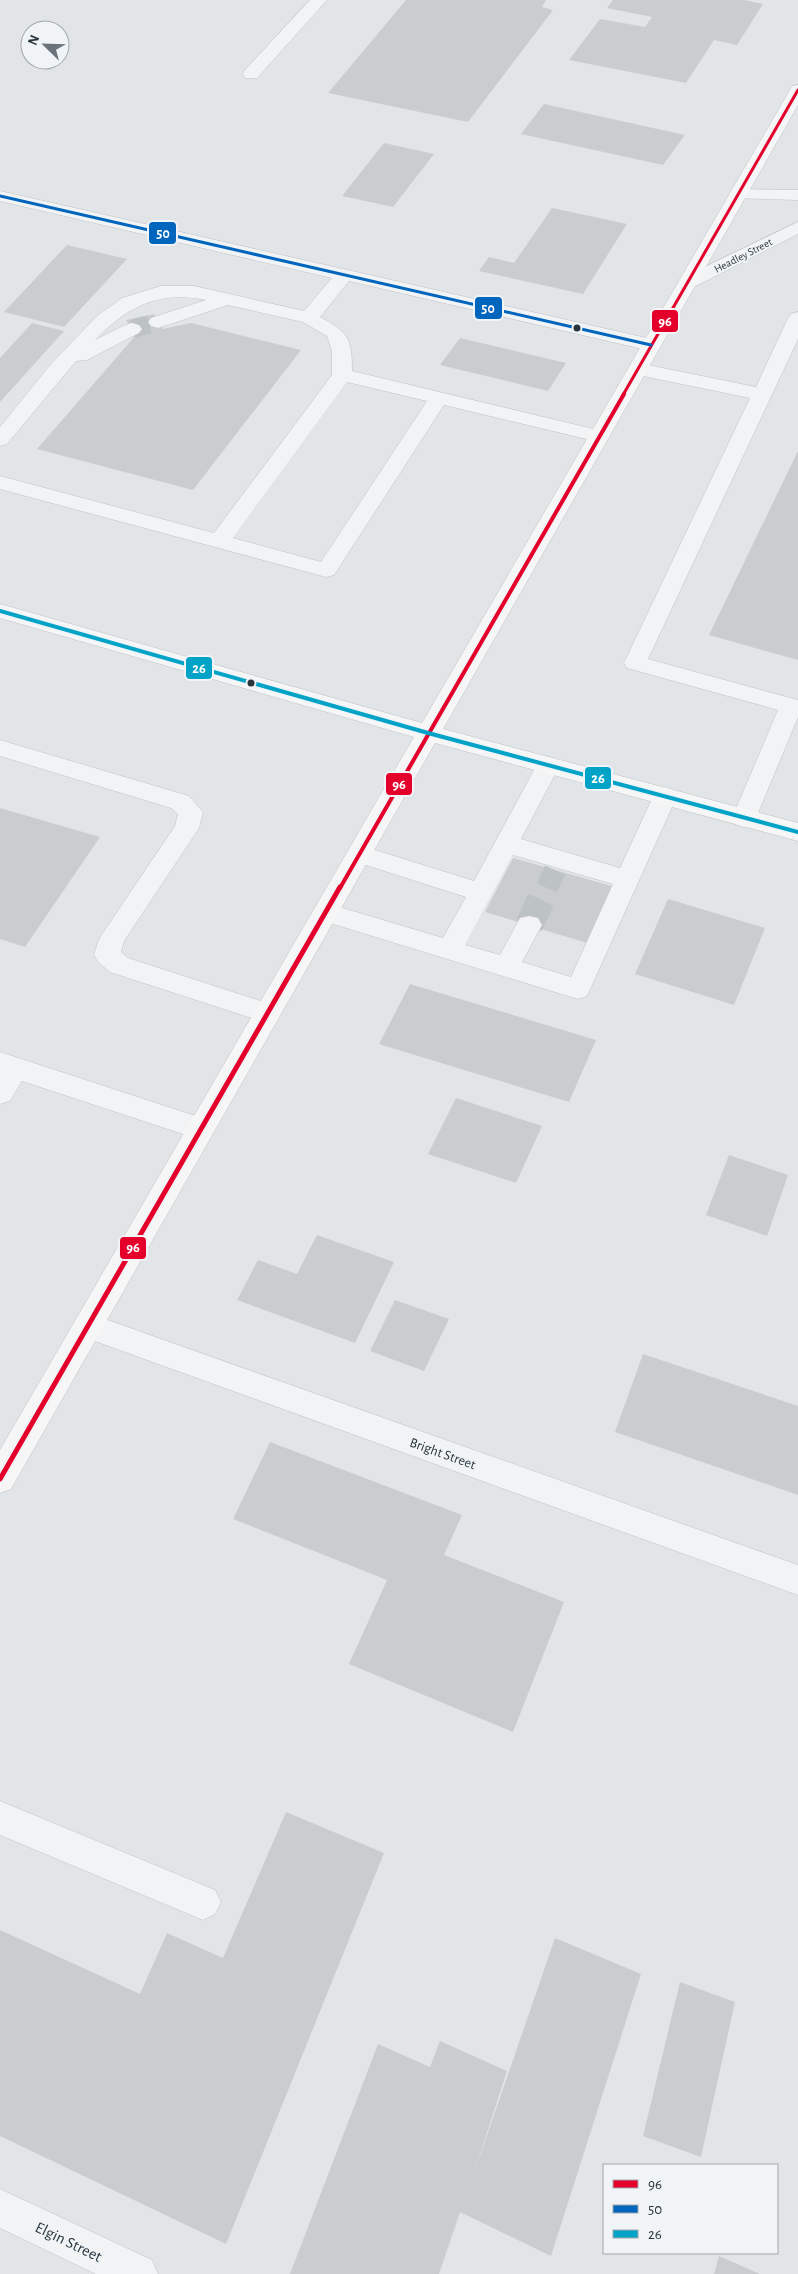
<svg xmlns="http://www.w3.org/2000/svg" width="798" height="2274" font-family="'Alegreya Sans',sans-serif">
<style>
.building{fill:#cacdcf}
.lines{fill:none;stroke-linecap:round;stroke-linejoin:round}
.minor-tunnel-far2{stroke:#bdc2c5;stroke-width:18;stroke-dasharray:18 9;stroke-linecap:butt}
.minor-tunnel-far1{stroke:#bdc2c5;stroke-width:22;stroke-dasharray:22 11;stroke-linecap:butt}
.minor-tunnel{stroke:#bdc2c5;stroke-width:28;stroke-dasharray:28 14;stroke-linecap:butt}
.minor-casing{stroke:#c0c3c5;stroke-width:1}
.major-casing{stroke:#bfc2c4;stroke-width:1}
.minor{fill:#f1f3f4;fill-rule:evenodd}
.major{fill:#f6f6f6;fill-rule:evenodd}
.bus-1-far2-casing{stroke:#f0f4f6;stroke-width:5.5}
.bus-1-far1-casing{stroke:#f0f4f6;stroke-width:7}
.bus-1-casing{stroke:#f0f4f6;stroke-width:9}
.bus-2-casing{stroke:#f0f4f6;stroke-width:5.5}
.bus-3-casing{stroke:#f0f4f6;stroke-width:7}
.bus-1-far2{stroke:#e4002b;stroke-width:3}
.bus-1-far1{stroke:#e4002b;stroke-width:4}
.bus-1{stroke:#e4002b;stroke-width:5}
.bus-2{stroke:#0065bd;stroke-width:3}
.bus-3{stroke:#02a3c7;stroke-width:4}
.bus-dot{fill:#2a363e;stroke:#f0f4f6;stroke-width:2}
.labels{text-anchor:middle;stroke-width:4;stroke-linejoin:round;paint-order:stroke}
.far-street-label{font-size:11px;fill:#2a363e;stroke:#f0f4f6}
.street-label{font-size:14px;fill:#2a363e;stroke:#f0f4f6}
.near-street-label{font-size:16px;fill:#2a363e;stroke:#f0f4f6}
.line-badge{stroke:#f0f4f6;stroke-width:2}
.badge-label{font-size:14px;text-anchor:middle;font-weight:bold;fill:#fff}
</style>
<rect width="100%" height="100%" fill="#e2e5e7"/>
<path class="building" d="M406,0H546L542,7L553,10L468,122L328,93Z
M613,0H744L763,4L737,45L714,40L686,83L569,60L600,19L645,27L652,17L607,8Z
M544,104L685,135L663,165L521,134Z
M384,143L434,154L393,207L342,196Z
M552,208L627,224L583,294L479,271L489,257L514,263Z
M67,245L127,259L64,327L4,312Z
M154,314L163,329L191,323L301,350L193,490L37,449L136,335L126,320Z
M32,323L64,331L0,402V358Z
M460,338L566,363L548,391L440,365Z
M798,451V660L709,635Z
M0,808L100,837L25,947L0,939Z
M513,858L615,887L587,943L485,912Z
M668,899L765,928L734,1005L635,974Z
M410,984L596,1040L569,1102L379,1044Z
M456,1098L542,1126L516,1183L428,1154Z
M729,1155L788,1175L767,1236L706,1215Z
M317,1235L394,1262L355,1343L237,1300L258,1260L297,1274Z
M395,1300L449,1319L424,1371L370,1351Z
M643,1354L798,1406V1495L615,1432Z
M270,1442L462,1515L444,1555L564,1602L513,1732L349,1664L387,1580L233,1519Z
M286,1812L384,1853L226,2244L0,2136V1930L140,1994L167,1933L223,1958Z
M555,1938L641,1974L551,2256L460,2212L439,2274H290L378,2044L430,2067L440,2041L507,2071L473,2176Z
M680,1982L735,2002L701,2157L643,2136Z
M719,2256L760,2274H714Z"/>
<g class="lines">
<path class="minor-tunnel-far2" d="M132,329L158,322"/>
<path class="minor-tunnel-far1" d="M547,888L555,870"/>
<path class="minor-tunnel" d="M529,925L547,887"/>
<defs>
<path id="minor" d="M310,0H327L257,78H245L243,74L245,70Z
M738,189L798,190V200L732,198L729,194L732,190Z
M0,191L651,339L658,341L661,345L658,349L651,351L349,281L320,317C349,333 352,338 352,371L606,432L609,436L606,440L599,442L444,405L334,575L326,577L0,489V476L214,533L332,375V351L327,336L303,322L228,305L158,328L151,326L148,322L151,318L206,300C158,290 127,307 95,340L125,325L132,323L139,325L142,329L139,333L87,360L76,361L7,444L0,446V427L51,364L97,316L122,298L161,286H194L304,311L332,278L0,201ZM347,382L427,401L321,562L233,538Z
M798,222V234L694,287L687,289L680,287L678,283L680,279Z
M798,312V339L648,659L798,700V717L756,818L753,824L744,827L735,824L732,818L778,710L627,668L624,663L750,398L638,375L631,373L628,369L631,365L638,363L756,387L788,318L791,314Z
M0,740L189,796L203,812L199,828L124,941L121,952L128,958L276,1006L280,1013L276,1020L267,1023L110,972L98,962L94,955L99,939L175,826L178,814L171,808L0,756Z
M548,757L556,759L560,765L521,839L620,868L656,790L665,787L674,790L677,796L587,996L578,999L317,919L313,912L317,905L326,903L443,938L466,897L350,860L347,854L350,848L359,845L474,881L540,759ZM513,855L613,884L571,977L522,962L542,925L538,918L529,916L520,918L500,955L465,945Z
M0,1052L211,1121L215,1129L211,1137L201,1140L22,1081L10,1101L0,1104Z
M88,1313L798,1565V1595L78,1335L73,1326L78,1317Z
M0,1801L215,1890L221,1902L215,1914L203,1920L0,1835Z
M0,2189L152,2260L158,2274H96L0,2228Z"/>
<path id="major" d="M798,85V105L443,729L798,823V841L435,743L11,1489L0,1493V1450L414,737L0,618V604L422,723L790,90L792,86Z"/>
</defs>
<use href="#minor" class="minor-casing"/>
<use href="#major" class="major-casing"/>
<use href="#minor" class="minor"/>
<use href="#major" class="major"/>
<defs>
<path id="bus-1-far2" d="M623,395L798,90"/>
<path id="bus-1-far1" d="M340,888L624,394"/>
<path id="bus-1" d="M0,1479L340,887"/>
<path id="bus-2" d="M0,196L651,345"/>
<path id="bus-3" d="M0,611L428,733L798,832"/>
</defs>
<use href="#bus-1-far2" class="bus-1-far2-casing"/>
<use href="#bus-1-far1" class="bus-1-far1-casing"/>
<use href="#bus-1" class="bus-1-casing"/>
<use href="#bus-2" class="bus-2-casing"/>
<use href="#bus-3" class="bus-3-casing"/>
<use href="#bus-1-far2" class="bus-1-far2"/>
<use href="#bus-1-far1" class="bus-1-far1"/>
<use href="#bus-1" class="bus-1"/>
<use href="#bus-2" class="bus-2"/>
<use href="#bus-3" class="bus-3"/>
</g>
<g class="bus-dot">
<circle cx="577" cy="328" r="4.5"/>
<circle cx="251" cy="683" r="4.5"/>
</g>
<g class="labels">
<g class="far-street-label">
<text transform="translate(743 255) rotate(-27)" y="4">Headley Street</text>
</g>
<g class="street-label">
<text transform="translate(443 1453) rotate(20)" y="5">Bright Street</text>
</g>
<g class="near-street-label">
<text transform="translate(69 2241) rotate(26)" y="6">Elgin Street</text>
</g>
</g>
<g class="line-badge">
<rect x="148" y="221" width="29" height="24" rx="5" fill="#0065bd"/>
<rect x="474" y="296" width="29" height="24" rx="5" fill="#0065bd"/>
<rect x="651" y="309" width="28" height="24" rx="5" fill="#e4002b"/>
<rect x="185" y="656" width="28" height="24" rx="5" fill="#02a3c7"/>
<rect x="584" y="766" width="28" height="24" rx="5" fill="#02a3c7"/>
<rect x="385" y="772" width="28" height="24" rx="5" fill="#e4002b"/>
<rect x="119" y="1236" width="28" height="24" rx="5" fill="#e4002b"/>
</g>
<g class="badge-label">
<text x="163" y="238">50</text>
<text x="488" y="313">50</text>
<text x="665" y="326">96</text>
<text x="199" y="673">26</text>
<text x="598" y="783">26</text>
<text x="399" y="789">96</text>
<text x="133" y="1252">96</text>
</g>
<rect x="603" y="2164" width="175" height="90" fill="#f0f4f6" stroke="#a1a8ac"/>
<rect x="613" y="2180" width="25" height="8" fill="#e4002b" stroke="#a1a8ac"/>
<text x="648" y="2189" font-size="15" fill="#2a363e">96</text>
<rect x="613" y="2205" width="25" height="8" fill="#0065bd" stroke="#a1a8ac"/>
<text x="648" y="2214" font-size="15" fill="#2a363e">50</text>
<rect x="613" y="2230" width="25" height="8" fill="#02a3c7" stroke="#a1a8ac"/>
<text x="648" y="2239" font-size="15" fill="#2a363e">26</text>
<g transform="translate(45 45) rotate(293)"><circle r="24" fill="#f0f4f6" stroke="#a1a8ac"/>
<path d="M0-4L9 19L0 12L-9 19Z" fill="#6a7379"/>
<text y="-8" font-size="14" font-weight="bold" text-anchor="middle" fill="#2a363e">N</text>
</g>
</svg>
